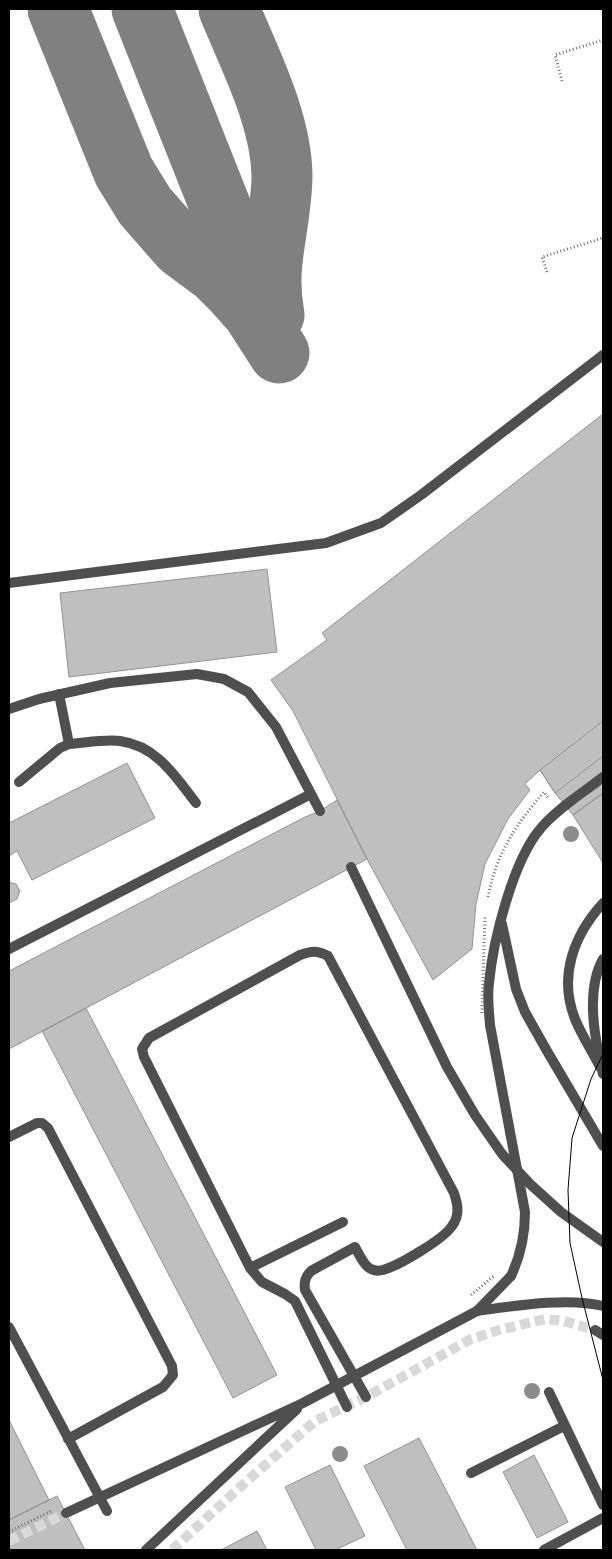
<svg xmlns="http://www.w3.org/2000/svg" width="612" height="1559" font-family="Commissioner,sans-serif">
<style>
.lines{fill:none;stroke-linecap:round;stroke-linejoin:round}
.taxiway{stroke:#808080;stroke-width:61}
.building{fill:#bfbfbf;stroke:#939393}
.street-tunnel{stroke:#d9d9d9;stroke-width:10;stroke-dasharray:10 5;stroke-linecap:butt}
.path{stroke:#717171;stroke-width:3;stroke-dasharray:1 2.5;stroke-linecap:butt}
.lane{stroke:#4f4f4f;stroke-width:10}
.street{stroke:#4f4f4f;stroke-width:10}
.tram{stroke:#000;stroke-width:1}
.path-bridge{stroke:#717171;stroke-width:3;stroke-dasharray:1 2.5;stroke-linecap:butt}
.street-bridge{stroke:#4f4f4f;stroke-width:10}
.tree{fill:#8c8c8c}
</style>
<rect width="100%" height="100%" fill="#fff"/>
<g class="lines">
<path class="taxiway" d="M58,9L124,172L145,206L181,247L216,273L234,291L252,311L279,353
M142,9L261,309
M229,9C250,60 281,119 282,175C282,204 275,233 272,262C270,279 271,298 274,315"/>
</g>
<path class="building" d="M603,414V793L573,815L555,793L540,770L525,784L530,790L508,819L485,864L476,904L472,949L433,980L367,859L293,711L271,680L327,640L322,633Z
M267,569L277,652L69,677L60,593Z
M603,721V756L555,793L540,770Z
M127,763L155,818L32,880L17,851L9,856V823Z
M603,793V863L573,815Z
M337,800L367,859L9,1049V971L305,817L320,811Z
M9,882L16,884L20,891L17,899L9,903Z
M86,1008L277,1375L233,1398L42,1031Z
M9,1420L49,1500L9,1520Z
M419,1438L477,1550H407L364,1466Z
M534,1455L568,1522L537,1538L503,1472Z
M330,1465L365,1536L335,1550H316L285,1487Z
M57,1496L85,1550H9V1520Z
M257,1531L267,1550H221Z"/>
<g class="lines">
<path class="street-tunnel" d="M9,1541L66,1513
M172,1550L239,1488L315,1421L366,1397L471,1339L499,1330L545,1319L564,1321L595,1330"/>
<path class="path" d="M562,81L555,55L603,40
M547,272L542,257L603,238
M488,897C497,852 515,826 544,792L549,799
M9,1532L51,1511"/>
<path class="lane" d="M9,583L326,543L381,523L421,495L603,355
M59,694L69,744C84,743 106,739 120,741C157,746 175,776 196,803
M9,709L39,699L110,683L197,674L224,679L248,692L276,727L320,811
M19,782L60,748L69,744
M351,867L447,1067L475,1115L502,1154L530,1184L561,1212L603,1242
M9,949L311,794
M600,1067C592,1051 582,1036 575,1019C558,976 574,935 603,903
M9,1137L37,1123H42L48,1128L172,1366L173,1375L163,1387L68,1439
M250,1268L343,1222
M9,1327L107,1511
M549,1392L603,1505
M347,1407L295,1301L285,1294L262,1282L250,1268L144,1057L142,1049L149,1038L300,955C311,951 317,950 328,956L454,1193C458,1205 460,1215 452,1226C444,1239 398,1266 383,1270C379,1271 375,1271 371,1269C364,1266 359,1254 355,1247L311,1271C305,1277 304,1282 305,1290L366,1397
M471,1473L564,1426
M544,1550L603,1518"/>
<path class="street" d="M502,924L516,989L525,1012L547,1051L603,1146
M603,959C585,991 595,1040 603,1074
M490,1025C489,1011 487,997 489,983C493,941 513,860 541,828C558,808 583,793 603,777
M477,1311C514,1306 567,1297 603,1306
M477,1311L511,1276
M595,1330L603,1335"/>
<path class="tram" d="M603,1054L591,1079L572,1138L568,1190L570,1243L582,1298L603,1380"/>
<path class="path-bridge" d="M482,1013L485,916
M471,1295L495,1275"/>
<path class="street-bridge" d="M490,1025L525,1212C525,1235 521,1255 511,1276
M66,1513L303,1403L477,1311
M146,1550L297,1409"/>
</g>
<g class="tree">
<circle cx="571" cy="834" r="8"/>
<circle cx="532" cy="1391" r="8"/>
<circle cx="340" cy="1454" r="8"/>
</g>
<rect width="612" height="1559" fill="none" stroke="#000000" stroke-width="20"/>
</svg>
